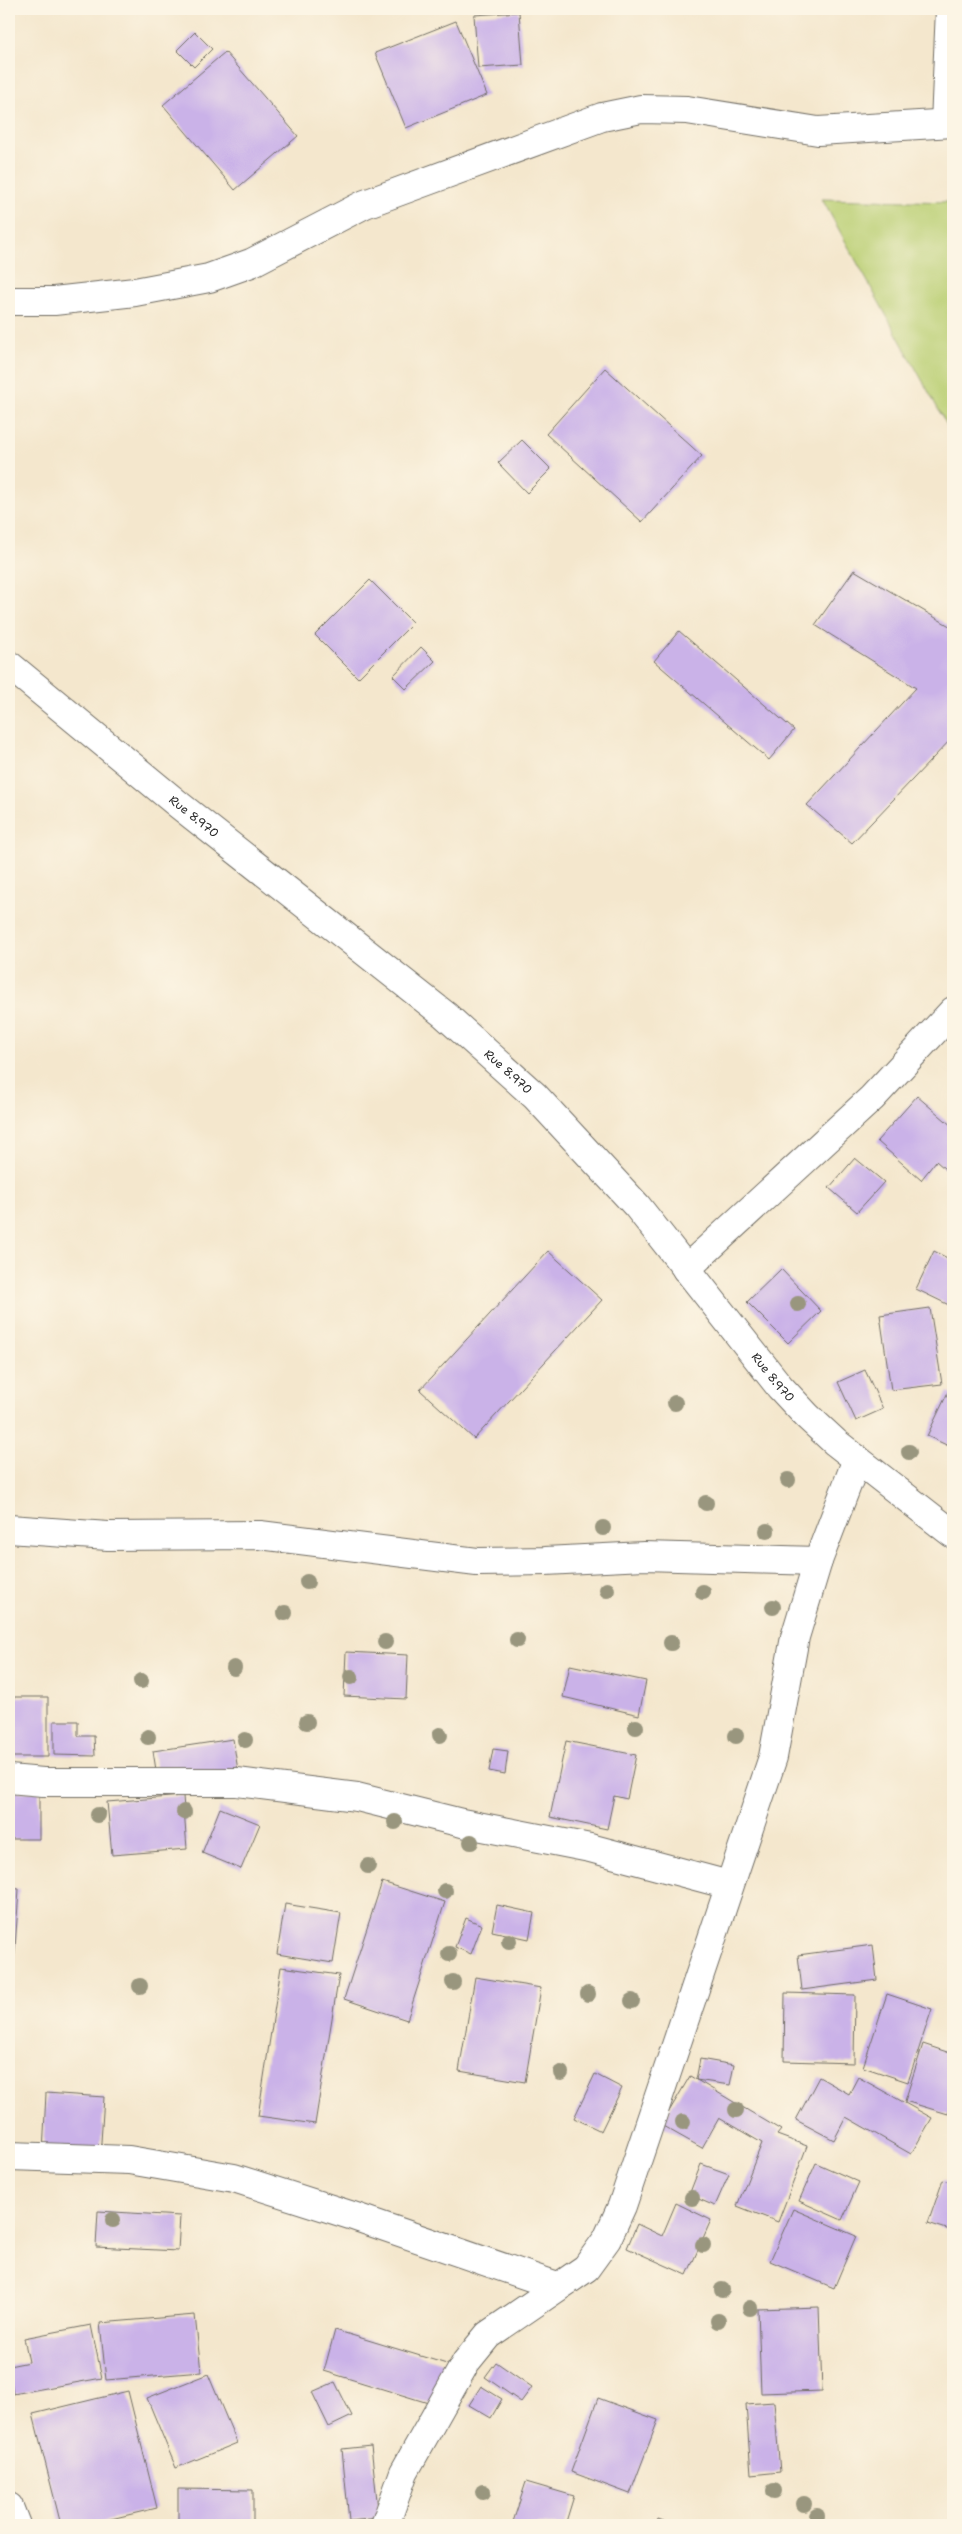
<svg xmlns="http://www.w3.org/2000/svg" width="962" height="2534" font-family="'Shantell Sans',sans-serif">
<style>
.green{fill:#bacf73;stroke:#727d4f}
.building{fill:#cab2e8}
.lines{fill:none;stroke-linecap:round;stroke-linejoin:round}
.street-casing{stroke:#716d64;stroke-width:30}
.street{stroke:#fff;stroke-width:28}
.tree{fill:#99967e}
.labels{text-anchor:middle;stroke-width:5;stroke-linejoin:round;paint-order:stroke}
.street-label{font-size:12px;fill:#2b2b2b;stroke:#fcf5e5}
</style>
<rect width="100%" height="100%" fill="#fcf5e5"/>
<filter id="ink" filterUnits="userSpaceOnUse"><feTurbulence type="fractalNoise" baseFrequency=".02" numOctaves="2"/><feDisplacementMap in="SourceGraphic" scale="10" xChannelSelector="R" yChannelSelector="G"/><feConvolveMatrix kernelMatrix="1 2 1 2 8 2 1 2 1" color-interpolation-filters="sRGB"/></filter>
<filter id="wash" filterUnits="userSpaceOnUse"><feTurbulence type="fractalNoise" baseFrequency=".0096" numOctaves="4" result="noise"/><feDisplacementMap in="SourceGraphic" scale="20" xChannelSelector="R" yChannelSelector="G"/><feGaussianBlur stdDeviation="1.12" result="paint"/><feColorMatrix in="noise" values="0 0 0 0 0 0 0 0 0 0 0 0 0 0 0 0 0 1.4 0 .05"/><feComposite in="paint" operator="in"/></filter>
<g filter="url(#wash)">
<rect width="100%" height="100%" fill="#f4e7cd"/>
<path class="green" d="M822,199L953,202V436Z"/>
<g id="blocks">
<path class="building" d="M519,12L523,65L478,68L474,15Z
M456,21L487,95L406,128L375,53Z
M195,32L212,49L194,67L177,50Z
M225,52L298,136L235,190L163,105Z
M605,368L702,456L642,522L546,434Z
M522,440L551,469L527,493L498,463Z
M854,570L953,628V737L852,843L807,805L916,688L815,625Z
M370,580L413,623L358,678L315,635Z
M679,631L794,730L769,760L654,661Z
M421,647L435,661L406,689L393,676Z
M917,1096L953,1127V1176L936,1161L921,1180L877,1141Z
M855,1158L884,1182L857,1212L829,1188Z
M548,1251L602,1300L474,1439L420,1390Z
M934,1251L953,1261V1307L916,1289Z
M781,1269L821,1311L788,1343L747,1302Z
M930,1308L942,1384L891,1390L880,1315Z
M865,1370L883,1409L856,1421L838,1382Z
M948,1392L953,1395V1448L927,1436Z
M346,1652L408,1655L406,1699L344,1696Z
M570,1665L646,1681L639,1715L563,1697Z
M9,1697H48V1757H9Z
M54,1721H78V1736H94L95,1756L54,1755Z
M233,1739L239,1777L159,1789L153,1751Z
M566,1741L636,1755L627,1799L614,1796L607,1829L550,1817Z
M493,1749L508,1751L505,1774L489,1771Z
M9,1792H39V1839H9Z
M183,1796L187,1849L112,1855L107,1802Z
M220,1808L260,1824L241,1869L202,1853Z
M382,1882L445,1902L407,2020L344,1999Z
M9,1888L19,1889L12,1994H9Z
M285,1904L341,1913L333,1963L277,1954Z
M497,1905L534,1913L529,1939L492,1931Z
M466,1918L482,1925L471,1954L455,1947Z
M873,1945L877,1980L802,1990L798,1955Z
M281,1967L339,1975L315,2124L258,2116Z
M475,1977L541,1988L525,2082L459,2071Z
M785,1993L855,1995L854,2063L784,2061Z
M887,1994L932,2009L908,2082L863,2067Z
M923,2044L953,2054V2097L948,2114L905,2101Z
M700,2059L734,2065L730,2085L696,2080Z
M595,2074L622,2088L601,2131L574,2118Z
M690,2076L781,2130L777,2135L807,2146L778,2222L737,2206L762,2143L719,2118L702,2148L661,2125Z
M819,2077L849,2094L858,2077L932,2118L911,2154L846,2117L834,2140L796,2120Z
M46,2093L104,2097L100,2157L43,2153Z
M816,2163L859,2182L842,2220L799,2201Z
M701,2164L729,2174L715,2206L689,2195Z
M943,2180L953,2183V2231L928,2223Z
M676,2203L711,2220L687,2275L627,2248L637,2224L662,2236Z
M793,2209L856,2236L834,2288L770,2261Z
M98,2211L180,2216L178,2251L96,2247Z
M819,2307L822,2391L761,2393L758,2309Z
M195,2315L201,2372L106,2380L100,2323Z
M91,2325L102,2378L13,2394L9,2366L29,2362L24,2338Z
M335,2330L450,2365L438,2406L324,2371Z
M496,2362L532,2387L521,2402L485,2377Z
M208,2374L237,2443L176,2468L147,2398Z
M335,2382L352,2416L329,2427L312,2392Z
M481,2386L502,2399L491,2418L469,2405Z
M128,2391L157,2508L86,2525H61L33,2414Z
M598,2398L658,2420L630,2494L571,2472Z
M774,2402L780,2472L751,2475L746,2404Z
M371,2446L379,2518L349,2521L342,2449Z
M526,2482L574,2496L565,2525H512Z
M178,2489L253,2490V2525H178Z
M658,2519L675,2525H656Z"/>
</g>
</g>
<g filter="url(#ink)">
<use href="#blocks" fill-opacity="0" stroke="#716d64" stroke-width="1"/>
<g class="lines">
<defs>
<g id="street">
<path d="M945,123L950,9"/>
<path d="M9,301H54L135,292L209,278L251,263L365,204L602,117L641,109L687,110L818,131L953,123"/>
<path id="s1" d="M9,665L179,805L445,1015L535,1096L637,1206L780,1387L807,1416L835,1442L953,1534"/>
<path d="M686,1269L872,1098L953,1011"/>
<path d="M9,1529L108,1536L260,1535L477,1562L545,1561L644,1556L818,1561"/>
<path d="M9,1779L43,1782H237L357,1797L462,1823L590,1848L729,1885"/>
<path d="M9,2156L129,2160L234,2178L353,2216L557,2286"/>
<path d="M9,2507L16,2525"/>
<path d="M385,2525L404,2472L466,2362L488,2335L586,2268L607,2239L622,2206L773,1757L795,1637L818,1561L857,1459"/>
</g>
</defs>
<use href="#street" class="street-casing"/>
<use href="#street" class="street"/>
</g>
<g class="tree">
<circle cx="798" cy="1304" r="8"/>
<circle cx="675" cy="1403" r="8"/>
<circle cx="909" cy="1452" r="8"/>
<circle cx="788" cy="1480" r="8"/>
<circle cx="706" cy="1503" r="8"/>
<circle cx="603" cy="1528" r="8"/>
<circle cx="767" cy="1531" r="8"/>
<circle cx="307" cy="1582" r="8"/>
<circle cx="607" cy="1590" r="8"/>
<circle cx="703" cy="1592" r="8"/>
<circle cx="773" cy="1607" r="8"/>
<circle cx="285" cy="1613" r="8"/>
<circle cx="517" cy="1640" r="8"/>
<circle cx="385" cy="1642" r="8"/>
<circle cx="671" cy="1643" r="8"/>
<circle cx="234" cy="1668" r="8"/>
<circle cx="351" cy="1677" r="8"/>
<circle cx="141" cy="1681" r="8"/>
<circle cx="307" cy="1722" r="8"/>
<circle cx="636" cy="1727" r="8"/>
<circle cx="440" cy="1735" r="8"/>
<circle cx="736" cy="1736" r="8"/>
<circle cx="148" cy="1737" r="8"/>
<circle cx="245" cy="1740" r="8"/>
<circle cx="184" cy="1812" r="8"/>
<circle cx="98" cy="1815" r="8"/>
<circle cx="395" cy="1822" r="8"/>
<circle cx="471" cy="1842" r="8"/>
<circle cx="368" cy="1866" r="8"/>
<circle cx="445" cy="1891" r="8"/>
<circle cx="509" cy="1941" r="8"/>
<circle cx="449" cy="1954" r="8"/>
<circle cx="453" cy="1982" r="8"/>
<circle cx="140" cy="1986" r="8"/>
<circle cx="588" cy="1994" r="8"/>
<circle cx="632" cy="2001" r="8"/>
<circle cx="561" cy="2073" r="8"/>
<circle cx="736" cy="2110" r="8"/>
<circle cx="683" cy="2122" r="8"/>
<circle cx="692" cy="2198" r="8"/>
<circle cx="113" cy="2220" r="8"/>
<circle cx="703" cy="2245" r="8"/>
<circle cx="722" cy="2290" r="8"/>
<circle cx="750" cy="2308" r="8"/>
<circle cx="718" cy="2321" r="8"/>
<circle cx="774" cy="2491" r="8"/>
<circle cx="483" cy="2492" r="8"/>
<circle cx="804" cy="2504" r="8"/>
<circle cx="817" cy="2516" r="8"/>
</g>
</g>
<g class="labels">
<g class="street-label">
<text dy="4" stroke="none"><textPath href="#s1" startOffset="239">Rue 8.970</textPath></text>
<text dy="4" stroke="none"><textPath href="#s1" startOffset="644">Rue 8.970</textPath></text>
<text dy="4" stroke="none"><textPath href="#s1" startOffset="1049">Rue 8.970</textPath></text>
</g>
</g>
<rect width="962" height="2534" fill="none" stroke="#fcf5e5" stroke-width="30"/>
</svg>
